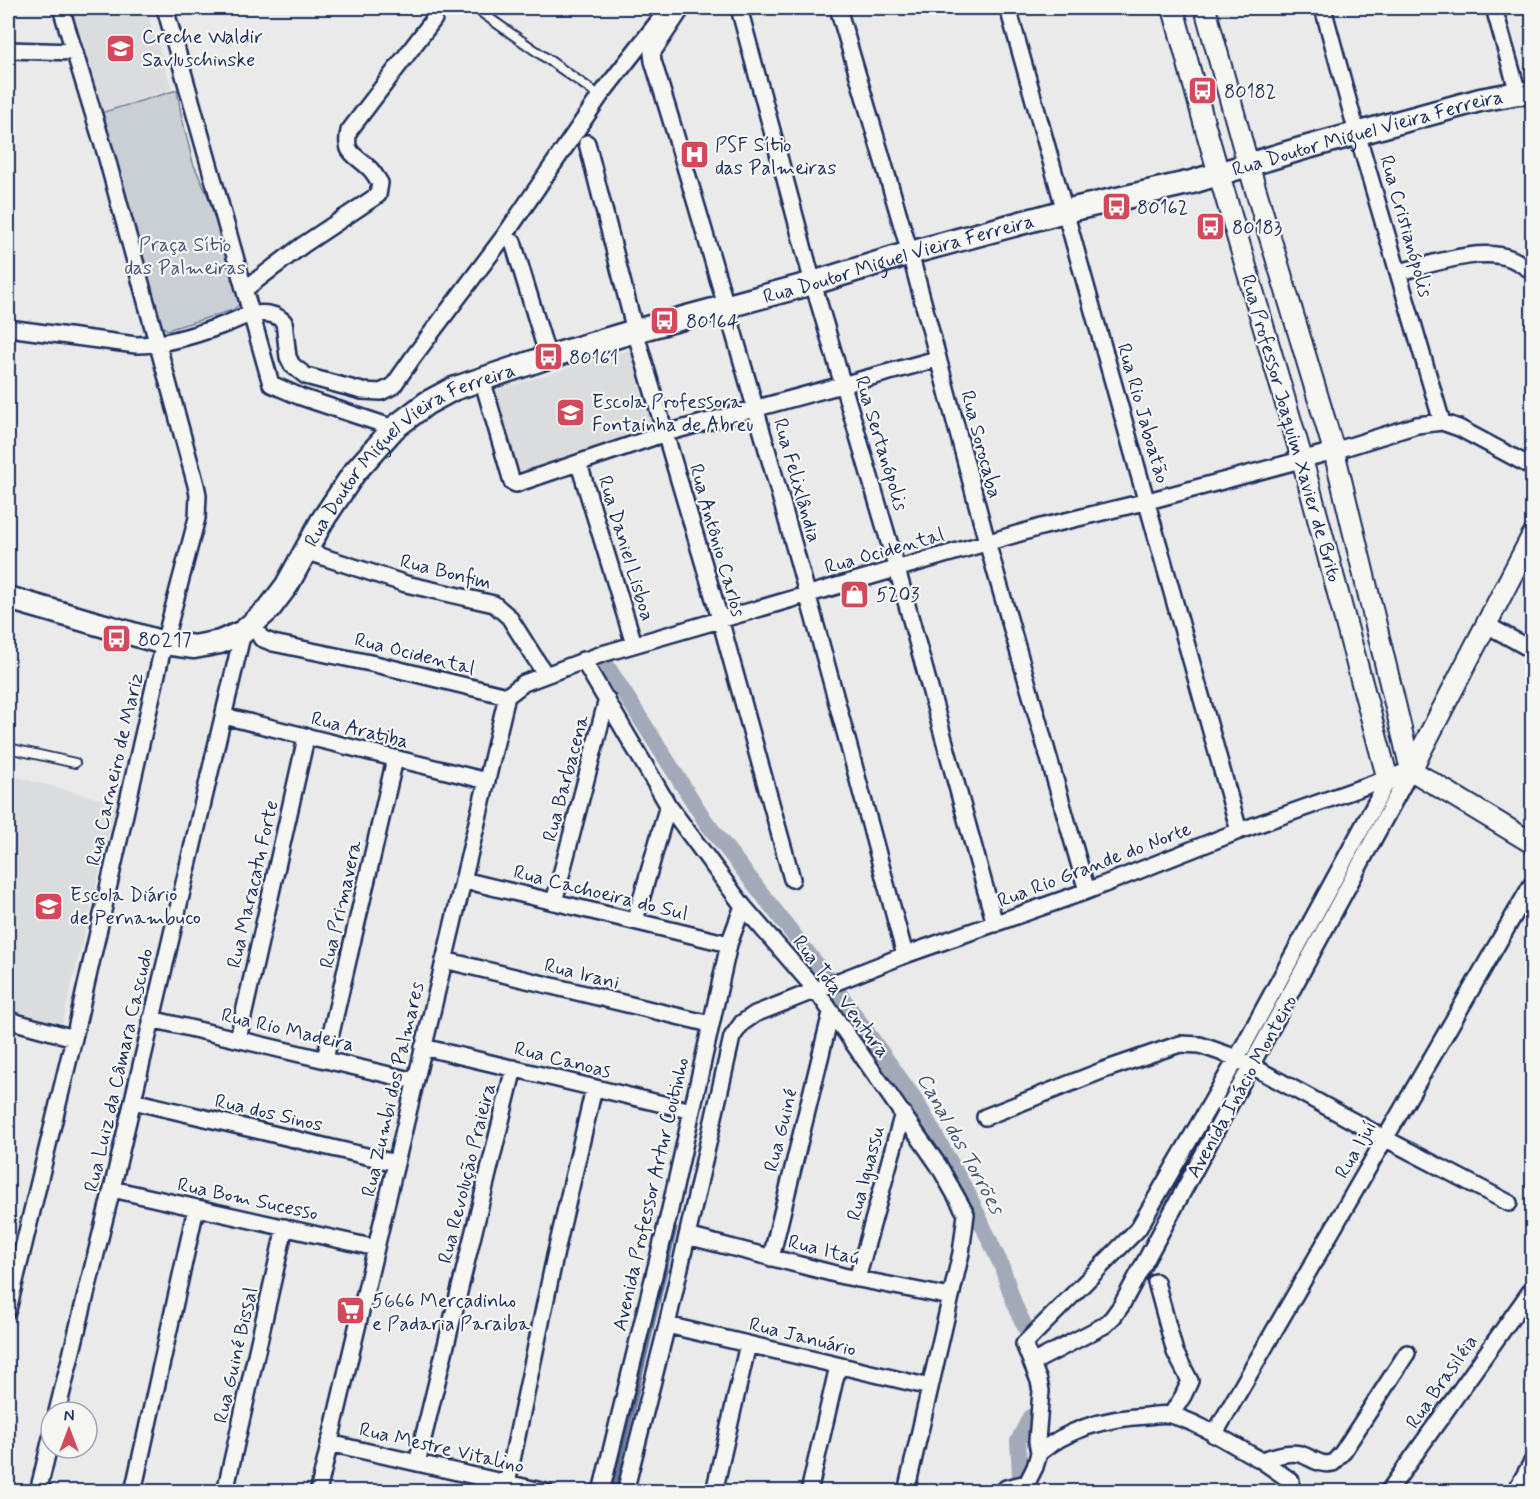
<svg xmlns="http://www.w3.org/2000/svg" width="1540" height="1499" font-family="Mynerve,sans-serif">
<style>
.built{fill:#dadcde}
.green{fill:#caced5;stroke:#727e9a;stroke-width:1.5}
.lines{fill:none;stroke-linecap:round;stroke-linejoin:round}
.stream{stroke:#6c7995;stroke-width:4.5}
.canal{stroke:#a2aaba;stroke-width:16}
.service-casing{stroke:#1b2f5e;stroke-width:12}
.minor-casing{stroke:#1b2f5e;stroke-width:20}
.tertiary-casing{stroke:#1b2f5e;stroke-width:24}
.secondary-casing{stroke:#1b2f5e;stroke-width:27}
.service{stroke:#f6f6f2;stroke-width:8}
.minor{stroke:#f6f6f2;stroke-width:15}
.tertiary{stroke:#f6f6f2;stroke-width:20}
.secondary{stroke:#f6f6f2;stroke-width:22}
.labels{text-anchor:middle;stroke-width:4.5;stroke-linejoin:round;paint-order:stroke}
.poi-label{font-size:20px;fill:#1b2f5e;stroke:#f6f6f2;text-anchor:start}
.street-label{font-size:20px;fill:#1b2f5e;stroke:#f6f6f2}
.park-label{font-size:20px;fill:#47577c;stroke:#f6f6f2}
.water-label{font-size:21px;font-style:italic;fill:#44547a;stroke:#f6f6f2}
</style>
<rect width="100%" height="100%" fill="#e9eae9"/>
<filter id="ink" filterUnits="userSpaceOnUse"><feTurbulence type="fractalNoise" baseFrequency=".0167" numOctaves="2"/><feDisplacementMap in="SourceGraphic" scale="12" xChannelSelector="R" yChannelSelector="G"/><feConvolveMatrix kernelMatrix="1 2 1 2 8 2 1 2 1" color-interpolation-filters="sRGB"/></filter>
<g filter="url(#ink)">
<path class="built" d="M71,8H146L172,89L102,111Z
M632,349L657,432L511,477L484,394Z
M8,775L116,803L62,1024L8,1009Z"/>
<path class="green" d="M177,90L181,114L193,163L220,223L241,300L238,306L233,310L167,330L162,326L97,114Z"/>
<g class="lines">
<path class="stream" d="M613,1492L675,1229"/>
<path class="canal" d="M604,661L706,822L825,975
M834,986L916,1101L968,1194L1002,1267L1015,1306L1028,1333
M1021,1492L1018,1441L1030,1417"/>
<defs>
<path id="service" d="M475,8L600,96
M8,748L75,763"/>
<path id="minor" d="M165,8L271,384L301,397L394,428
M682,8L652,53L653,61C744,357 825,656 905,955
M739,8L813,283L897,569L995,924
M838,8L910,253L987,542L1087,891
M1008,8L1239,831
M1323,8L1357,133L1442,422
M1494,8L1518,93
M8,50L75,52
M587,143L635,331L720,619L792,879
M513,242L548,357
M1399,272C1430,265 1481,246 1512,259C1519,262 1526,267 1532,271
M245,289L303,245L378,195L380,183C376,177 373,171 368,167C353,153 344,153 349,131L434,19
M8,328L136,345C165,345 196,335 223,325C233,322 243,315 254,314C265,313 276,313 284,322L288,357L292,365L306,376L362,391L381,392L393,386L414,356L505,235L600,96L668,9
M482,379L512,482L516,484L666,433L937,359
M579,464L634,644
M305,551L406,584L494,604L509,617L545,674
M253,624L261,638L273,643L375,664L507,696L524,683L602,654L1041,527L1148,501L1334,451L1417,425L1442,422L1459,428L1532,467
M1487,625L1532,650
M583,660L668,805L743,906L816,990L939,1166L966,1214L961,1253L906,1492
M224,716L487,781
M463,880L729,944
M554,902L607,699
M635,921L668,805
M444,960L710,1024
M151,1019L415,1081
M8,1020L74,1038
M238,1039L306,738
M423,1047L692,1111
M325,1059L395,759
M133,1101L396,1163
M985,1117L1104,1070L1180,1044L1200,1045L1237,1058L1386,1139L1509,1203
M112,1189L376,1248
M687,1236L843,1276L951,1297
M771,1258L831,1013
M857,1279L903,1113
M1156,1282L1175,1352L1190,1381L1183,1396L1171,1415
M8,1310L74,1038L164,643L197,518L198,495L196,485L106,155L61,8
M667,1325L930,1387
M1032,1363L1105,1325L1113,1317L1121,1306L1411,770
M57,1412L112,1189L243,632
M1214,1435L1532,884
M329,1443L546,1492
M1039,1453C1069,1428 1108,1418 1147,1416C1156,1415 1166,1413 1174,1416C1200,1423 1236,1447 1261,1460C1273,1457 1288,1451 1300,1454C1313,1458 1319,1466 1333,1463L1342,1453L1407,1353
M1261,1460L1291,1481L1289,1492
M417,1463L514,1068
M1027,1483L1035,1467L1039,1453L1037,1441L1041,1391L1039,1381L1024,1344L1138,1229L1237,1058L1388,780
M507,1484L555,1256L594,1088
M38,1492L51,1438
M133,1492L196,1208
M225,1492L285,1227
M318,1492L507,696
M601,1492L669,1214L729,944L743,906
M625,1492L667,1325L732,1037L742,1023L755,1014L905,955L1087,891L1239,831L1411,770
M714,1492L748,1344
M809,1492L838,1366
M1002,1492L1006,1488L1027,1483
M1388,1492L1532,1289
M1515,1492L1532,1462"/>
<path id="tertiary" d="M1173,8L1205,126L1302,459L1388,780
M1205,8L1248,164L1334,451L1411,770
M1411,770L1532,536
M1411,770L1532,843"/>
<g id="secondary">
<path id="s1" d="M8,598L164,643L194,647L220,642L243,632L269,609L287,585L322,521L354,473L394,428L427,403L453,389L548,357L635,331L813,283L910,253L1065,211L1192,182L1297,150L1480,100L1518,93H1532"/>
</g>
</defs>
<use href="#service" class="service-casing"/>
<use href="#minor" class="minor-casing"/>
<use href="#tertiary" class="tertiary-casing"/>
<use href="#secondary" class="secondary-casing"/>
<use href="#service" class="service"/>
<use href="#minor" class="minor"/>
<use href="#tertiary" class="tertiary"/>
<use href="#secondary" class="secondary"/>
</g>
</g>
<defs>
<symbol id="school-square" viewBox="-11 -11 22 22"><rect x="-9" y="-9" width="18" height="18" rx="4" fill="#d1495b" stroke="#f6f6f2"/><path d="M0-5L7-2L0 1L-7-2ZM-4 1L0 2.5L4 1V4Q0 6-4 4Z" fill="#fff"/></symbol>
<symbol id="bus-square" viewBox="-11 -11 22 22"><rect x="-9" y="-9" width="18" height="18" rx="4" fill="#d1495b" stroke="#f6f6f2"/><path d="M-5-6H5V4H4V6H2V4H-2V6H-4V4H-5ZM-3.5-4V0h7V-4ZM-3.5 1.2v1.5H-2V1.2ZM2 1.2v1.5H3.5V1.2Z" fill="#fff"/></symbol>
<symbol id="hospital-square" viewBox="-11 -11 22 22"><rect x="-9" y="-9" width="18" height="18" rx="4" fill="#d1495b" stroke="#f6f6f2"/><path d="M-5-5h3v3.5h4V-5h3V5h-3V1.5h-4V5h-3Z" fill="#fff"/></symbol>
<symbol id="shop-square" viewBox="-11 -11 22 22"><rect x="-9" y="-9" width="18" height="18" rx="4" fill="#d1495b" stroke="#f6f6f2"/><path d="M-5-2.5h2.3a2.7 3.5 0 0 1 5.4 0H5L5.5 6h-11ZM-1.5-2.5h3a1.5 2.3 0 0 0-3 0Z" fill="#fff"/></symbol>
<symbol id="supermarket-square" viewBox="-11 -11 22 22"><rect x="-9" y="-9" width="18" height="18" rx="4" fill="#d1495b" stroke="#f6f6f2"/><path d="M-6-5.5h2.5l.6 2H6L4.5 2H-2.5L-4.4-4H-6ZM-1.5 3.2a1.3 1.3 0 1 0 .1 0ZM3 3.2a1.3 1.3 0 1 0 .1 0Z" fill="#fff"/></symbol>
</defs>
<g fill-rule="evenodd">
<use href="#school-square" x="104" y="32" width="33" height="33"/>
<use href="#bus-square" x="1186" y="74" width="33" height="33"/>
<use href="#hospital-square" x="678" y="138" width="33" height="33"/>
<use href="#bus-square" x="1100" y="190" width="33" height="33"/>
<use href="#bus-square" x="1194" y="210" width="33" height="33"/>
<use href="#bus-square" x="648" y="304" width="33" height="33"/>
<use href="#bus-square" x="532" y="340" width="33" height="33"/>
<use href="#school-square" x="554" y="396" width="33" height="33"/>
<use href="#shop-square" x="838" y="578" width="33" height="33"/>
<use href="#bus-square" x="100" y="622" width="33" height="33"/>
<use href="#school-square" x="32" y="890" width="33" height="33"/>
<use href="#supermarket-square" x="334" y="1294" width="33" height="33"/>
</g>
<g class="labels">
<g class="poi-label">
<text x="142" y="43">Creche Waldir<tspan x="142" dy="23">Savluschinske</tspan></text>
<text x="1224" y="98">80182</text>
<text x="715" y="151">PSF Sítio<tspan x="715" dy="23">das Palmeiras</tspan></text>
<text x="1137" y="214">80162</text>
<text x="1232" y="234">80183</text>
<text x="686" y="328">80164</text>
<text x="569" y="364">80161</text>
<text x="592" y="408">Escola Professora<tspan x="592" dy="23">Fontainha de Abreu</tspan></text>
<text x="876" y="601">5203</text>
<text x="138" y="646">80217</text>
<text x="70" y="901">Escola Diário<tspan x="70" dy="23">de Pernambuco</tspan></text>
<text x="372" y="1307">5666 Mercadinho<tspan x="372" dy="23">e Padaria Paraiba</tspan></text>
</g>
<g class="street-label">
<text dy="7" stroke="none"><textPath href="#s1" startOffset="1521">Rua Doutor Miguel Vieira Ferreira</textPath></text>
<text transform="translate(1407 226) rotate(74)" y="7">Rua Cristianópolis</text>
<text dy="7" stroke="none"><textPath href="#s1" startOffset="1035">Rua Doutor Miguel Vieira Ferreira</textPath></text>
<text transform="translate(1144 413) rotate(74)" y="7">Rua Rio Jaboatão</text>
<text transform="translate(1292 428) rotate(74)" y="7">Rua Professor Joaquim Xavier de Brito</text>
<text transform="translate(882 443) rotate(73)" y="7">Rua Sertanópolis</text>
<text transform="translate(982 444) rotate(75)" y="7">Rua Sorocaba</text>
<text dy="7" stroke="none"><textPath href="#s1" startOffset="495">Rua Doutor Miguel Vieira Ferreira</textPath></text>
<text transform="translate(798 480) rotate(74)" y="7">Rua Felixlândia</text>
<text transform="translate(718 540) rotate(74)" y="7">Rua Antônio Carlos</text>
<text transform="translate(627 548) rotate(73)" y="7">Rua Daniel Lisboa</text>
<text transform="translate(884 550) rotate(-16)" y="7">Rua Ocidental</text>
<text transform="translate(446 571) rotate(14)" y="7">Rua Bonfim</text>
<text transform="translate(415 653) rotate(14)" y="7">Rua Ocidental</text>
<text transform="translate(360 729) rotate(14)" y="7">Rua Aratiba</text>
<text transform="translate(114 769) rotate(-77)" y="7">Rua Carneiro de Mariz</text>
<text transform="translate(565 778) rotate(-75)" y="7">Rua Barbacena</text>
<text transform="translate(1094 864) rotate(-21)" y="7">Rua Rio Grande do Norte</text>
<text transform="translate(252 884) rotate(-77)" y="7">Rua Maracatu Forte</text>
<text transform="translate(601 892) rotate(14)" y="7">Rua Cachoeira do Sul</text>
<text transform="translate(340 904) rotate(-77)" y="7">Rua Primavera</text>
<text transform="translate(582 973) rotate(14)" y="7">Rua Irani</text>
<text transform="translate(842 996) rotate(53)" y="7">Rua Tota Ventura</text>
<text transform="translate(288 1029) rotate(13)" y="7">Rua Rio Madeira</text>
<text transform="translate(563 1059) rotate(14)" y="7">Rua Canoas</text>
<text transform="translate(118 1070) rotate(-77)" y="7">Rua Luiz da Câmara Cascudo</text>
<text transform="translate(1241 1086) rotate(-61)" y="7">Avenida Inácio Monteiro</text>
<text transform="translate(392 1089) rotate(-77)" y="7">Rua Zumbi dos Palmares</text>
<text transform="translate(269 1112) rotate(13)" y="7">Rua dos Sinos</text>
<text transform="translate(780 1130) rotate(-76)" y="7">Rua Guiné</text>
<text transform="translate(1355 1149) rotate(-60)" y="7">Rua Ijuí</text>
<text transform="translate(466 1173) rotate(-76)" y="7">Rua Revolução Praieira</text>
<text transform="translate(865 1173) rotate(-75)" y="7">Rua Iguassu</text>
<text transform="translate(650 1194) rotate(-77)" y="7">Avenida Professor Artur Coutinho</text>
<text transform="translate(248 1198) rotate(12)" y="7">Rua Bom Sucesso</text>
<text transform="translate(824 1249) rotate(14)" y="7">Rua Itaú</text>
<text transform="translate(803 1336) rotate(14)" y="7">Rua Januário</text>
<text transform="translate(235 1355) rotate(-77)" y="7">Rua Guiné Bissal</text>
<text transform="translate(1441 1381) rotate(-55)" y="7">Rua Brasiléia</text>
<text transform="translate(442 1447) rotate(13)" y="7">Rua Mestre Vitalino</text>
</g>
<g class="park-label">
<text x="185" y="251">Praça Sítio<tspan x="185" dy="23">das Palmeiras</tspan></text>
</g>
<g class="water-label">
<text transform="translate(961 1143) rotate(61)" y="7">Canal dos Torrões</text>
</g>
</g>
<rect width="1540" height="1499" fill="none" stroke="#f6f6f2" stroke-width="30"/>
<rect x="15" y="15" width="1510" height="1469" fill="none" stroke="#1b2f5e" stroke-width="2" filter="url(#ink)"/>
<g transform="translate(69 1430)"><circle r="28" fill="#f6f6f2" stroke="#9ea6b7" stroke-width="1.5"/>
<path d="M0-4.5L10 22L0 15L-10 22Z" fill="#d1495b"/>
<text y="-9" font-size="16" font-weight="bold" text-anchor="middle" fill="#1b2f5e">N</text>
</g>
</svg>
